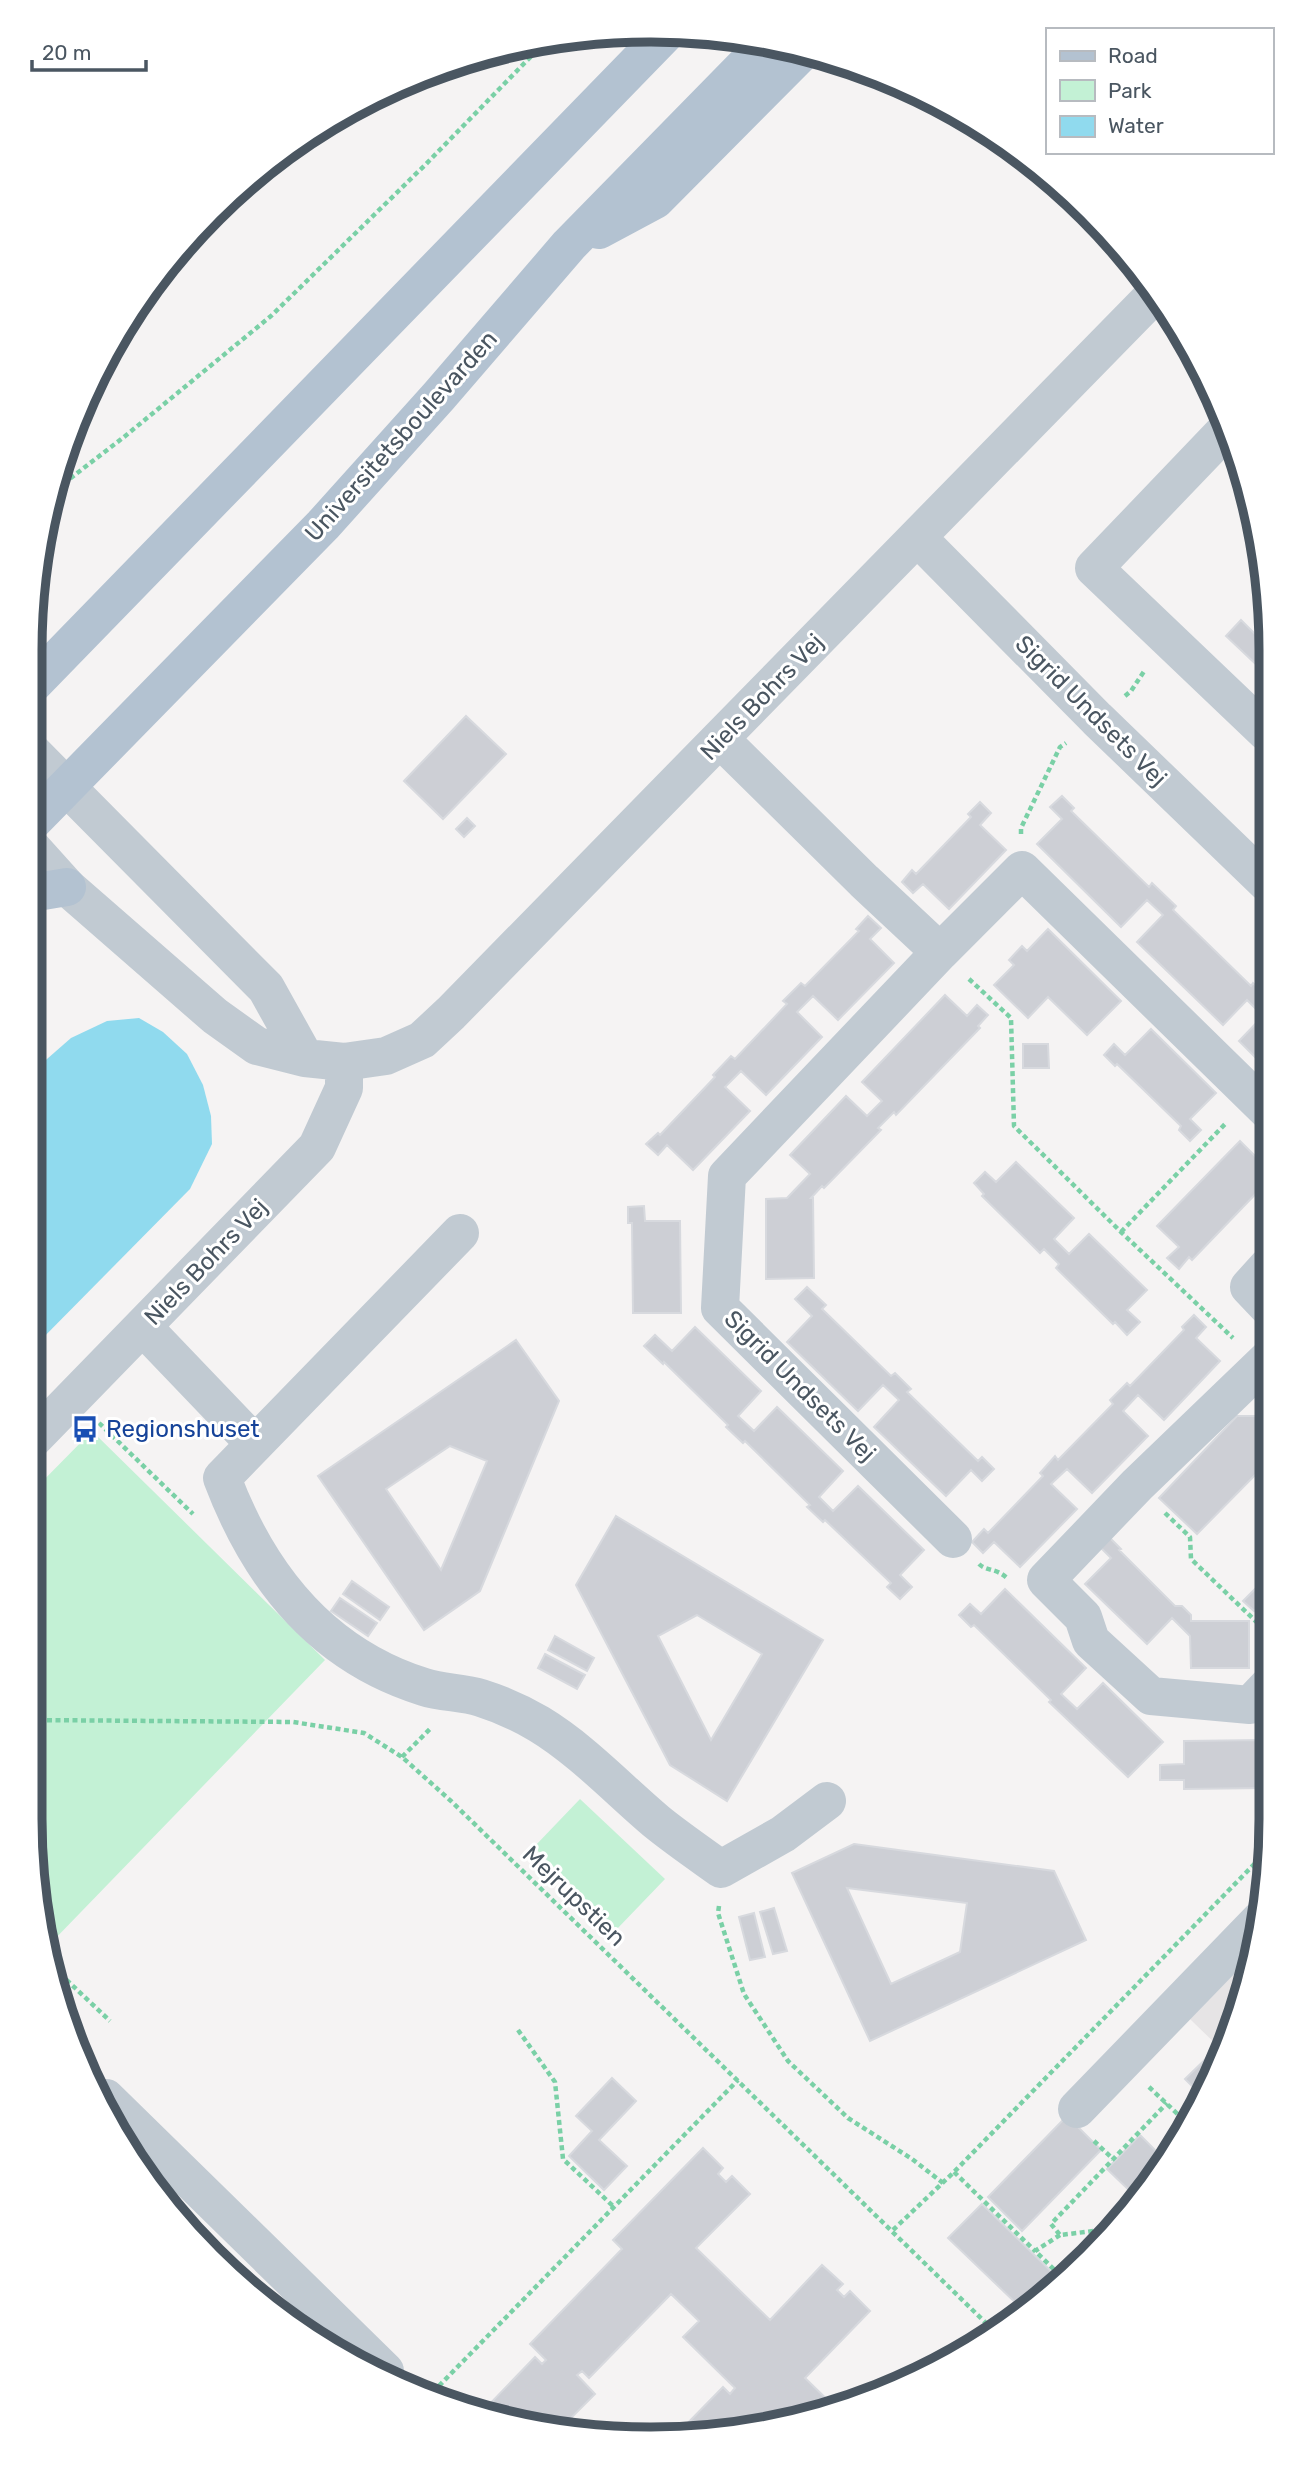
<svg xmlns="http://www.w3.org/2000/svg" width="1301" height="2469" font-family="Rubik,sans-serif">
<style>
.education{fill:#e6e4e5}
.green{fill:#c3f1d5}
.water{fill:#90daee}
.building{fill:#cdcfd5;stroke:#d7d9de;stroke-width:2;fill-rule:evenodd}
.lines{fill:none;stroke-linecap:round;stroke-linejoin:round}
.path{stroke:#7ad0a6;stroke-width:4.5;stroke-dasharray:5 3.5;stroke-linecap:butt}
.minor{stroke:#c1cad2;stroke-width:38}
.major{stroke:#b3c2d1;stroke-width:38}
.labels{text-anchor:middle;stroke-width:6;stroke-linejoin:round;paint-order:stroke}
.street-label{font-size:24px;fill:#4a5661;stroke:#fff}
.transit-label{font-size:24px;fill:#164399;stroke:#fff;text-anchor:start}
.rim{fill:none;stroke:#4a5661;stroke-width:9}
</style>
<rect width="100%" height="100%" fill="#f5f3f3"/>
<path class="education" d="M1254,1953L1250,1979L1223,2051L1190,2019Z"/>
<path class="green" d="M92,1431L325,1660L50,1944L30,1818V1494Z
M580,1799L665,1879L616,1930L534,1847Z"/>
<path class="water" d="M139,1018L163,1032L187,1054L203,1085L211,1116L212,1144L190,1189L30,1351L31,1073L71,1038L107,1021Z"/>
<path class="building" d="M1241,620L1266,645V662L1260,668L1226,636Z
M466,716L506,754L443,819L404,781Z
M1062,796L1074,808L1071,811L1149,887L1152,883L1176,906L1173,910L1251,986L1253,983L1267,997V1069L1239,1041L1263,1016L1247,1000L1223,1025L1137,942L1163,915L1147,900L1121,927L1037,844L1062,819L1050,807Z
M980,802L991,813L980,825L1006,850L949,909L923,884L913,893L902,882L912,870L916,874L971,817L968,814Z
M467,818L475,826L464,837L456,829Z
M868,916L881,928L870,939L894,963L838,1020L813,996L797,1012L822,1037L766,1095L741,1071L725,1087L750,1111L693,1170L667,1145L658,1155L646,1144L658,1133L660,1135L715,1077L713,1075L731,1056L735,1059L787,1004L783,1001L801,983L805,986L859,931L856,929Z
M1048,929L1121,1001L1087,1035L1048,997L1028,1018L994,985L1014,965L1009,960L1022,946L1027,951Z
M945,995L967,1016L977,1005L988,1015L978,1026L980,1028L896,1115L894,1112L878,1128L881,1130L824,1188L822,1186L811,1198H813L814,1278L766,1279V1199L787,1198L810,1174L790,1155L846,1096L867,1116L882,1101L862,1082Z
M1151,1029L1216,1093L1190,1119L1201,1130L1190,1141L1179,1130L1181,1126L1117,1064L1115,1066L1104,1055L1114,1044L1125,1055Z
M1023,1044H1048L1049,1068H1023Z
M1240,1141L1262,1163L1268,1157V1181L1192,1260L1189,1257L1179,1269L1167,1258L1179,1247L1157,1226Z
M1016,1162L1074,1218L1054,1239L1069,1254L1089,1234L1147,1290L1127,1310L1140,1322L1127,1335L1115,1322L1113,1324L1056,1268L1059,1264L1044,1249L1040,1253L982,1196L984,1194L974,1183L985,1172L996,1182Z
M644,1206L645,1221H680L681,1313H633L632,1223H628V1207Z
M807,1287L826,1305L822,1309L891,1376L895,1373L911,1389L907,1392L978,1461L982,1457L994,1469L982,1481L971,1470L946,1496L874,1427L899,1400L883,1385L858,1411L787,1342L812,1316L795,1299Z
M1194,1315L1206,1327L1196,1338L1220,1361L1164,1420L1138,1395L1123,1411L1148,1436L1092,1493L1067,1469L1051,1484L1077,1509L1020,1567L994,1542L983,1553L972,1542L984,1529L988,1533L1043,1476L1040,1473L1055,1456L1058,1460L1113,1404L1110,1400L1127,1383L1130,1386L1184,1330L1182,1327Z
M695,1327L761,1391L738,1416L754,1431L777,1407L843,1471L819,1497L833,1511L858,1486L924,1550L900,1575L912,1587L900,1599L887,1587L891,1583L825,1520L823,1522L807,1507L810,1505L745,1441L743,1443L726,1427L728,1425L664,1362L663,1364L644,1346L655,1335L672,1351Z
M516,1340L559,1401L480,1591L424,1630L318,1476ZM450,1446L487,1461L441,1570L386,1489Z
M1237,1416H1269V1469H1261L1197,1534L1159,1498Z
M616,1516L823,1640L727,1801L670,1765L576,1585ZM697,1615L762,1654L711,1740L658,1636Z
M1110,1538L1121,1549L1119,1550L1175,1606H1182L1191,1615V1621H1249V1668H1191L1190,1636L1172,1618L1147,1644L1085,1584L1111,1558L1101,1548Z
M1269,1580V1604L1265,1600L1254,1611L1243,1601L1255,1589L1258,1592Z
M352,1581L389,1607L380,1620L343,1594Z
M1005,1589L1086,1668L1061,1694L1077,1709L1103,1683L1163,1742L1128,1777L1049,1702L1051,1700L974,1625L971,1627L959,1615L970,1604L981,1614Z
M340,1598L377,1623L368,1636L331,1611Z
M555,1636L594,1658L587,1671L548,1650Z
M545,1654L585,1675L577,1689L538,1668Z
M1263,1740L1264,1788L1184,1789V1780H1160V1765L1184,1764V1741Z
M854,1844L1054,1871L1086,1940L870,2041L792,1873ZM847,1888L967,1903L960,1952L891,1984Z
M774,1908L787,1951L773,1954L760,1912Z
M754,1913L765,1957L750,1960L739,1917Z
M1215,2050L1221,2056L1204,2098L1185,2079Z
M612,2078L636,2101L599,2140L627,2166L604,2190L569,2156L592,2131L576,2116Z
M1067,2116L1101,2150L1022,2231L988,2197Z
M1140,2135L1162,2157L1134,2195L1107,2169Z
M703,2148L723,2168L718,2174L726,2182L732,2176L750,2194L696,2248L770,2320L822,2265L843,2284L837,2290L844,2297L850,2291L870,2311L805,2378L837,2409L812,2418L691,2438L675,2436L723,2387L730,2394L735,2388L683,2337L699,2321L671,2294L589,2378L582,2371L577,2375L595,2394L564,2425L490,2418L480,2414L535,2357L542,2364L546,2360L530,2344L622,2249L613,2240Z
M982,2204L1059,2279L1020,2307L948,2238Z"/>
<g class="lines">
<path class="path" d="M50,494L124,437L271,316L426,164L546,41
M1125,696L1131,691L1145,670
M1021,834V828L1060,747L1066,743
M969,979L1011,1018L1014,1126L1121,1232L1233,1338
M1121,1232L1227,1122
M99,1423L193,1514
M1165,1513L1190,1537L1191,1559L1269,1634
M979,1564C986,1571 996,1568 1007,1578
M30,1720L293,1722L364,1733L402,1757L451,1801L991,2328
M402,1757L432,1727
M719,1906L718,1913L744,1994L788,2061L848,2118L912,2159L943,2183
M54,1968L110,2021
M518,2030L555,2082L563,2159L614,2207
M1149,2087L1186,2122
M1094,2141L1113,2159
M954,2172L1035,2251
M1110,2229L1060,2235L1051,2224L1167,2103
M893,2230L954,2172L1270,1848
M1060,2235L1035,2251L1062,2277
M433,2392L738,2080"/>
<path class="minor" d="M1228,428L1094,568L1266,732
M918,538L1097,719L1267,883
M720,739L864,881L940,952L727,1176L720,1308L953,1539
M31,751L266,988L305,1058
M31,847L67,887L215,1016L257,1046L305,1058L344,1062L386,1056L422,1040L451,1013L1156,293
M940,952L1022,870L1268,1111
M460,1233L222,1478C259,1576 321,1655 424,1687C442,1693 463,1692 481,1698C500,1704 522,1714 539,1724C582,1750 619,1790 657,1822C678,1839 700,1854 721,1869L783,1834L827,1801
M1268,1266L1249,1287L1268,1307
M143,1327L255,1444
M1268,1359L1137,1485L1046,1580L1083,1617L1091,1641L1151,1696L1250,1705L1269,1685
M30,1442L317,1147L344,1088V1062
M106,2098L385,2371
M1077,2109L1260,1920"/>
<path class="major" d="M599,230L655,200L804,50
M31,686L667,32
M31,823L323,525L439,396L569,245L766,44
M31,893L67,887"/>
</g>
<defs>
<symbol id="bus-bare" viewBox="-9 -9 18 18"><path d="M-5-6H5V4H4V6H2V4H-2V6H-4V4H-5ZM-3.5-4V0h7V-4ZM-3.5 1.2v1.5H-2V1.2ZM2 1.2v1.5H3.5V1.2Z" fill="#1a4fb4" stroke="#fff" stroke-width="2.5" paint-order="stroke"/></symbol>
</defs>
<g fill-rule="evenodd">
<use href="#bus-bare" x="66" y="1410" width="38" height="38"/>
</g>
<g class="labels">
<g class="street-label">
<text transform="translate(401 436) rotate(-48)" y="8">Universitetsboulevarden</text>
<text transform="translate(762 697) rotate(-46)" y="8">Niels Bohrs Vej</text>
<text transform="translate(1091 711) rotate(45)" y="8">Sigrid Undsets Vej</text>
<text transform="translate(206 1262) rotate(-46)" y="8">Niels Bohrs Vej</text>
<text transform="translate(800 1386) rotate(45)" y="8">Sigrid Undsets Vej</text>
<text transform="translate(574 1896) rotate(44)" y="8">Mejrupstien</text>
</g>
<g class="transit-label">
<text x="106" y="1437">Regionshuset</text>
</g>
</g>
<path d="M0 0H1301V2469H0ZM650 42H651A608 608 0 0 1 1259 650V1819A608 608 0 0 1 651 2427H650A608 608 0 0 1 42 1819V650A608 608 0 0 1 650 42Z" fill="#fff" fill-rule="evenodd"/>
<path class="rim" d="M650 42H651A608 608 0 0 1 1259 650V1819A608 608 0 0 1 651 2427H650A608 608 0 0 1 42 1819V650A608 608 0 0 1 650 42Z"/>
<rect x="1046" y="28" width="228" height="126" fill="#ffffff" stroke="#b7bbc0" stroke-width="2"/>
<rect x="1060" y="51" width="35" height="10" fill="#b3c2d1" stroke="#b7bbc0" stroke-width="2"/>
<text x="1108" y="63" font-size="21" fill="#4a5661">Road</text>
<rect x="1060" y="80" width="35" height="21" fill="#c3f1d5" stroke="#b7bbc0" stroke-width="2"/>
<text x="1108" y="98" font-size="21" fill="#4a5661">Park</text>
<rect x="1060" y="116" width="35" height="21" fill="#90daee" stroke="#b7bbc0" stroke-width="2"/>
<text x="1108" y="133" font-size="21" fill="#4a5661">Water</text>
<path d="M32 60v10h114v-10" fill="none" stroke="#4a5661" stroke-width="3.5"/>
<text x="42" y="60" font-size="21" fill="#4a5661" stroke="#ffffff" stroke-width="5" paint-order="stroke">20 m</text>
</svg>
